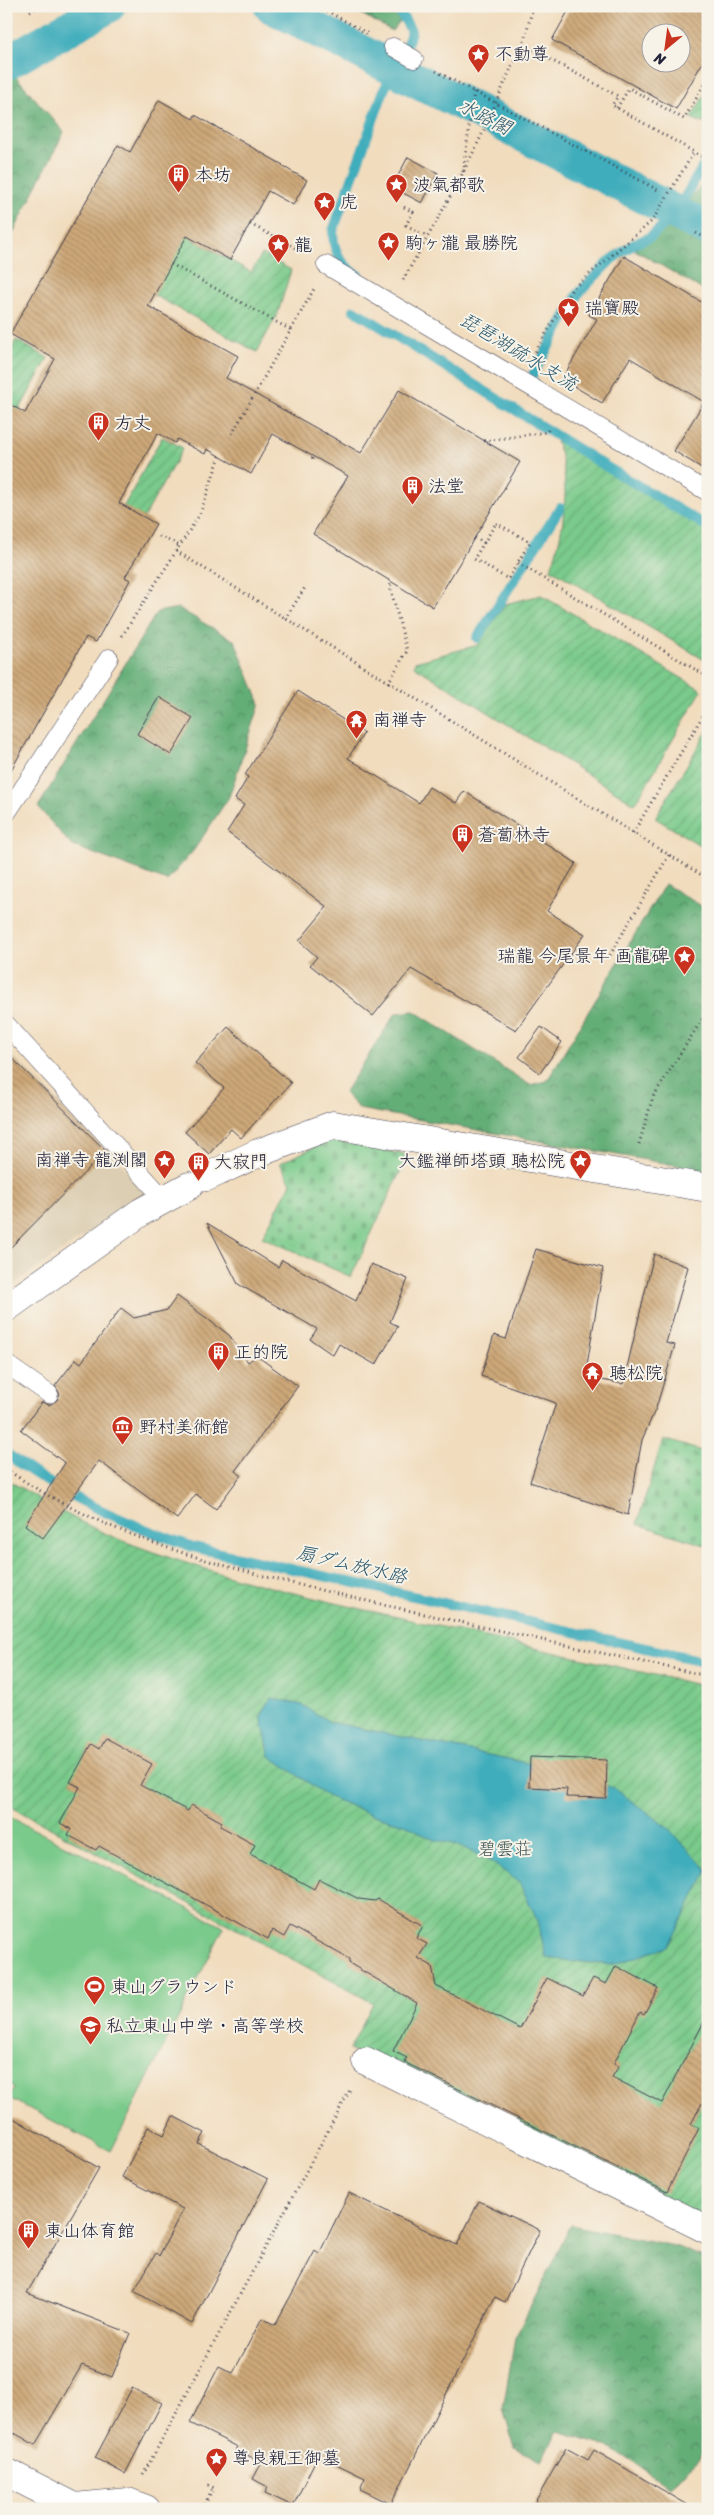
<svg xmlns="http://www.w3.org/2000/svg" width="714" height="2515" font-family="Sriracha,'Klee One',sans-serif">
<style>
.built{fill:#dcceb2}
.forest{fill:url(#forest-crowns);stroke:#426859}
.cemetery{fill:url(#cemetery-stones);stroke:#4e7663}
.garden{fill:url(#garden-furrows);stroke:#4e7663}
.pitch{fill:#7aca8b;stroke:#4e7663}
.water{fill:#3fadbc;stroke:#30687c}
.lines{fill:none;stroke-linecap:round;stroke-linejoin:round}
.stream{stroke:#3fadbc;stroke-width:10}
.canal{stroke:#3fadbc;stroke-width:35}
.building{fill:url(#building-back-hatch);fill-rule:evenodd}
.service-casing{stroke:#413e4e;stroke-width:19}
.minor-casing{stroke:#413e4e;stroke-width:29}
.path{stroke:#413e4e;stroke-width:3;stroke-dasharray:1 4;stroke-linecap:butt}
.service{stroke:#fff;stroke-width:18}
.minor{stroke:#fff;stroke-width:28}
.labels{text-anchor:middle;stroke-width:4;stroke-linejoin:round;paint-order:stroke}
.poi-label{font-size:18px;fill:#22223b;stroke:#f7f3e8;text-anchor:start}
.park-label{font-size:18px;fill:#3c5453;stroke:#f7f3e8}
.water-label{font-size:19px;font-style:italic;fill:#2e5a6f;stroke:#f7f3e8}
</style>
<defs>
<pattern id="forest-crowns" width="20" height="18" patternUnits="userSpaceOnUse" patternTransform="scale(1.25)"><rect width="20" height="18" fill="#63ae77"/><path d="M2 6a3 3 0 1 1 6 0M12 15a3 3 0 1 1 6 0" fill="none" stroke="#518d63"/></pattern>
<pattern id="cemetery-stones" width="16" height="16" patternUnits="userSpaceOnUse" patternTransform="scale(1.25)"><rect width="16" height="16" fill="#7aca8b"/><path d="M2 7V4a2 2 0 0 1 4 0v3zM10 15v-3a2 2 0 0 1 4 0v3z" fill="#69ad79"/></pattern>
<pattern id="garden-furrows" width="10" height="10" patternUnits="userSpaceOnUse" patternTransform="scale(1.25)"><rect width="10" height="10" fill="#7aca8b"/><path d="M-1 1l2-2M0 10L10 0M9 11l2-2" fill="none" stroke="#69ad79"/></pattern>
<pattern id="building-back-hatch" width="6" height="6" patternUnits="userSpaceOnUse" patternTransform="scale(1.25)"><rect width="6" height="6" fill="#cea979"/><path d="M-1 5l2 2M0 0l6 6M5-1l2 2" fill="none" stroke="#a78964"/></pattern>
</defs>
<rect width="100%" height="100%" fill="#f7f3e8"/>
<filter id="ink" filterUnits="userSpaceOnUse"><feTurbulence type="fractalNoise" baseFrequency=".02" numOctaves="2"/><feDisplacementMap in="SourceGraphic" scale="10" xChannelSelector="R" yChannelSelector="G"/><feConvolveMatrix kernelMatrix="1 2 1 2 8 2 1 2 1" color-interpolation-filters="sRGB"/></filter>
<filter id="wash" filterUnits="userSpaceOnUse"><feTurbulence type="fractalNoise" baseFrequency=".0096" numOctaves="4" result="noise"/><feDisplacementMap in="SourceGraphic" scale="20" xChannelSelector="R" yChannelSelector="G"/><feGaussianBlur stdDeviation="1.12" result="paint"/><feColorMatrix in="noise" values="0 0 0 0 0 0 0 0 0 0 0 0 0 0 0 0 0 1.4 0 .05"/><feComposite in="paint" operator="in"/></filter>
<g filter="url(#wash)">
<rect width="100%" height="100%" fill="#f1dcbd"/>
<path class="built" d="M6,1049L149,1192L6,1289Z"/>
<path class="forest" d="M347,6H412L392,31Z
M6,65L64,132L6,247Z
M708,180V293L635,250Z
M178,608L235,641L260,704L229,797L194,850L167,881L71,845L38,807L157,612Z
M665,884L708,910V1171L359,1109L344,1093L396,1013L414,1011L530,1085L547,1081Z
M571,2225L675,2246L708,2259V2440L700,2458L669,2486L609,2447L558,2432L542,2460L515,2449L503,2409L515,2338Z"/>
<path class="cemetery" d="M330,1140L408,1155L351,1277L262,1237L291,1183L280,1163Z
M663,1439L708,1453V1546L637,1524Z"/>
<path class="garden" d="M708,89V125L691,118Z
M171,227L251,272L262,254L291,270L278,313L257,352L134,284Z
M16,340L48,358L11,425L6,414L12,403L6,399V358Z
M162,437L183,448L123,555L103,544Z
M555,438L708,531V662L551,569C565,528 572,478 555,438Z
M541,595L702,690L635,804L414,666L415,662L478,645L505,604Z
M708,730V850L655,818Z
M6,1479C42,1500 77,1522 116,1538C209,1575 308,1597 406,1619C507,1642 607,1664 708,1687V2226L349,2050L373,2003L6,1804Z"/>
<path class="pitch" d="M6,1815L224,1927L111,2151L9,2098L14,2088L6,2084Z"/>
<path class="water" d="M271,1698L302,1705L330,1722L523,1762L614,1788L668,1828L708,1870L668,1947L611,1965L546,1958L538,1921L519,1882L490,1861L458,1845L434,1840L405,1824L373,1815L329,1797L270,1756L261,1716Z"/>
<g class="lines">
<path class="stream" d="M358,275C341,264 333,252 333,231L384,90L409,39L411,31L401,13L391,6
M354,310L607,467L708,527
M531,378L578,294L611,260L634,244L650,237L667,222L683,200L708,158
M477,638L560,508
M6,1453C62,1497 128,1524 193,1547L708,1662"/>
<path class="canal" d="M271,6L708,229
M8,62L108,6"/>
</g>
<g id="blocks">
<path class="building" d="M571,6H708V53L676,109L552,40ZM652,32H682V62H652Z
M159,100L193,119L195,115L283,165L282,166L307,180L293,205L268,191L230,260L187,236L148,306L238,356L226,378L361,453L399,390L520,462L433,607L313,534L348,476L273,434L251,474L207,449L205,454L177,439L175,443L158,433L119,503L156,524L125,577L130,580L96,642L86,637L6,779V402L25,413L55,359L10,334L118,145L130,152Z
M408,157L438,173L422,203L392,187Z
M624,256L708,306V472L674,451L704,402L630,358L602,403L562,379L597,319L589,315Z
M298,691L364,733L348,758L419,803L429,787L456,803L464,791L576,863L547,911L585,934L516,1030L411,969L373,1016L310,965L317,957L299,941L327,907L227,832L244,805L235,799L248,777L245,775Z
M159,697L193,718L171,755L137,734Z
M228,1027L291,1083L241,1138L231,1129L209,1154L185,1132L224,1088L195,1063Z
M541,1027L562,1042L540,1073L519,1057Z
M6,1052L106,1151L6,1252Z
M207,1223L278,1267L282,1260L356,1301L371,1264L408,1279L390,1322L398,1326L376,1365L339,1344L333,1355L310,1339L317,1329L238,1284Z
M536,1249L603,1268L585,1377L623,1384L654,1254L688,1267L666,1343L675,1345L656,1408L642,1440L628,1515L530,1482L556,1403L481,1376L494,1335L506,1339Z
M177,1296L229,1335L248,1362L257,1356L298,1386L235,1471L241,1475L216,1509L196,1494L177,1519L99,1461L43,1538L25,1525L65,1463L21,1430L42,1402L49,1405L57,1400L60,1394L55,1386L76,1359L81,1363L121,1308L134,1318L167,1310Z
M105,1738L152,1764L140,1785L188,1811L191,1805L222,1822L220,1826L255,1845L250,1854L314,1889L319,1879L359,1899L375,1901L378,1899L423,1926L416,1938L427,1944L418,1958L432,1966L436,1986L520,2029L547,1978L583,1996L593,1978L606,1984L616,1966L658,1988L644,2014L640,2012L614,2063L619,2066L612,2077L662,2103L708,2014V2092L691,2124L699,2128L667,2192L404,2062L407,2058L393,2051L417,2003L349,1963V1959L290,1926L284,1937L272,1930L268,1939L99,1846L96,1850L68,1835L71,1829L60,1823L80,1787L70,1782L91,1744L99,1749Z
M530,1757L607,1760L606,1798L566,1797L567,1789L529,1787Z
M6,2114L99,2168L27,2293L130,2333L112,2377L82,2365L35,2445L6,2428Z
M173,2116L205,2133L199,2144L268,2179L192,2324L134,2291L156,2253L159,2256L183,2209L122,2177L148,2127L164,2135Z
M349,2193L457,2245L479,2201L540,2230L505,2302L495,2297L391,2504L360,2489L365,2478L318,2455L293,2506L265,2493L268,2487L253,2479L262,2462L236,2450L238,2447L190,2423L219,2366L233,2373L262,2318L275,2325L315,2251L319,2254Z
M132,2388L162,2403L125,2474L95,2458Z
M566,2448L588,2460L594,2450L695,2509H531Z"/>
</g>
</g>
<g filter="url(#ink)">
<use href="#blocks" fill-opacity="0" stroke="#413e4e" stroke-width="1"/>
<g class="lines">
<defs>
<path id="service" d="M393,47L414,59
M326,265L708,492
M6,814L109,658
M6,1024L163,1198
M6,1364L49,1394"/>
<path id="minor" d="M207,1177L258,1153L333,1125L708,1188
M6,1308L141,1212L189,1186
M366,2061L708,2230
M6,2472L75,2507L128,2502L146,2509"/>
</defs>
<use href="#service" class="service-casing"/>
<use href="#minor" class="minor-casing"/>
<path class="path" d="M318,6L370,35
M533,7L523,45L618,96L612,105L708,160
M30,11L41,6
M436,71L658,190
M617,108L629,88L684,119L708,78
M463,172L474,91
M404,207L413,212L406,225L428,237
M250,224L305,253
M696,233L708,239
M171,264L291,330
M403,280C431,231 459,183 483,132C497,103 507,73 523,45
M533,356L572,289L652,221L694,152
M232,434L314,289
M326,434L328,431
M484,441L547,432L549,428
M312,459L314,457
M496,523L530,542L508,579L474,559Z
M159,536L180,546
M475,537L484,543
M176,551L708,879
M518,563L708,677
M285,619L306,586
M122,636L200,514L220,456
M388,683L407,651L390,586L393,582
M633,833L708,707
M610,955L669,855
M639,1144L653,1097L708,1010
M6,1469C116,1545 248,1573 376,1603C486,1628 597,1652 708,1676
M143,2475L351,2088
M202,2509L214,2488L208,2485"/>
<use href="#service" class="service"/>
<use href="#minor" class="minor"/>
</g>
</g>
<defs>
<symbol id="sight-pin" viewBox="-11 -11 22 30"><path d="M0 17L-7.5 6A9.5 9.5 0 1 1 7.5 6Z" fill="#c8321e" stroke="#f7f3e8"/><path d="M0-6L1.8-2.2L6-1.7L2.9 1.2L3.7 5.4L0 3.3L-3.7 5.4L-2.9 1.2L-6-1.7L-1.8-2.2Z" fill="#fff"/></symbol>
<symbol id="building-pin" viewBox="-11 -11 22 30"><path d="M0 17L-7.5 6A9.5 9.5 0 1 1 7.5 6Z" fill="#c8321e" stroke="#f7f3e8"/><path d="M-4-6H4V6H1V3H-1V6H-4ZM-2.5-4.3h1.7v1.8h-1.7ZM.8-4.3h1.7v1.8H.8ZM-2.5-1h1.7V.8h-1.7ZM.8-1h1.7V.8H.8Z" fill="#fff"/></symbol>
<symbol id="temple-pin" viewBox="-11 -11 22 30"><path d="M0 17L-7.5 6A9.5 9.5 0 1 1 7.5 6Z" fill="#c8321e" stroke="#f7f3e8"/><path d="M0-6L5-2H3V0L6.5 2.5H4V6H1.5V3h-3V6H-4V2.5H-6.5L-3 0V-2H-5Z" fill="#fff"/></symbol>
<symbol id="museum-pin" viewBox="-11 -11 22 30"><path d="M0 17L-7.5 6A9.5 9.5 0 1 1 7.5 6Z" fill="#c8321e" stroke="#f7f3e8"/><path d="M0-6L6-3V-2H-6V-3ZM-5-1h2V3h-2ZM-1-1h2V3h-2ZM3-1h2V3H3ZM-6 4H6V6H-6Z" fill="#fff"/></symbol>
<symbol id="stadium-pin" viewBox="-11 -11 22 30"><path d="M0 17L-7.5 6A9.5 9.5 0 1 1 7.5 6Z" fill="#c8321e" stroke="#f7f3e8"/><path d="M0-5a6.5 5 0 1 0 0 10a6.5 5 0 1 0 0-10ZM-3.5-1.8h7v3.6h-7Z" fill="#fff"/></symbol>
<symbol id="school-pin" viewBox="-11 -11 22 30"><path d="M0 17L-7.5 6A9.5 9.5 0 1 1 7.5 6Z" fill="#c8321e" stroke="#f7f3e8"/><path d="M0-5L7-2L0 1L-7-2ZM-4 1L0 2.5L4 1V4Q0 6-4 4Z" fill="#fff"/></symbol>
</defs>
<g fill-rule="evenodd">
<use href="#sight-pin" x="466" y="42" width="25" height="34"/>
<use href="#building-pin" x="166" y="162" width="25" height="34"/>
<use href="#sight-pin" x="384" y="172" width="25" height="34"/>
<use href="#sight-pin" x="312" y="190" width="25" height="34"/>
<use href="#sight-pin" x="376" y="230" width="25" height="34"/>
<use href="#sight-pin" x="266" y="232" width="25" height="34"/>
<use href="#sight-pin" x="556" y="296" width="25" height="34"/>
<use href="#building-pin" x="86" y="410" width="25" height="34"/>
<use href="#building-pin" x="400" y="474" width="25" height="34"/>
<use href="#temple-pin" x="344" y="708" width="25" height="34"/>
<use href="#building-pin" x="450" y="822" width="25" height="34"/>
<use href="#sight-pin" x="672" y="944" width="25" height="34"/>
<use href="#sight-pin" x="152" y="1148" width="25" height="34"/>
<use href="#sight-pin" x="568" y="1148" width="25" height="34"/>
<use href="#building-pin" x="186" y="1150" width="25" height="34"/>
<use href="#building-pin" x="206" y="1340" width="25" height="34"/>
<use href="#temple-pin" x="580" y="1360" width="25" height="34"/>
<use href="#museum-pin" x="110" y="1414" width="25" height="34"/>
<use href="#stadium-pin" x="82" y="1974" width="25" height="34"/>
<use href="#school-pin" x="78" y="2014" width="25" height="34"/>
<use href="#building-pin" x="16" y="2218" width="25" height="34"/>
<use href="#sight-pin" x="204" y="2446" width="25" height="34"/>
</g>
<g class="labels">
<g class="poi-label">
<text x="495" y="60">不動尊</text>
<text x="195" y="181">本坊</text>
<text x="413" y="191">波氣都歌</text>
<text x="340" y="208">虎</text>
<text x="405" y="249">駒ヶ瀧 最勝院</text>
<text x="294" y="251">龍</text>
<text x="585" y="314">瑞寶殿</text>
<text x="115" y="429">方丈</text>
<text x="428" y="492">法堂</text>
<text x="373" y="726">南禅寺</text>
<text x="478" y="841">蒼蔔林寺</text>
<text x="669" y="962" text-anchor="end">瑞龍 今尾景年 画龍碑</text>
<text x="148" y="1166" text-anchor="end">南禅寺 龍渕閣</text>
<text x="565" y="1167" text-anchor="end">大鑑禅師塔頭 聴松院</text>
<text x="214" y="1168">大寂門</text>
<text x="234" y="1358">正的院</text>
<text x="609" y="1379">聴松院</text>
<text x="139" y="1433">野村美術館</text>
<text x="111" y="1993">東山グラウンド</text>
<text x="106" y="2032">私立東山中学・高等学校</text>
<text x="45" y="2237">東山体育館</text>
<text x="232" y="2464">尊良親王御墓</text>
</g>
<g class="park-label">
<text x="505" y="1855">碧雲荘</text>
</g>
<g class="water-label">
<text transform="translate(485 116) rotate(27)" y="7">水路閣</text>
<text transform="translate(519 351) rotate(31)" y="7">琵琶湖疏水支流</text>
<text transform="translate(352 1564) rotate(13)" y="7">扇ダム放水路</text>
</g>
</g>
<rect width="714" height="2515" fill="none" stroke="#f7f3e8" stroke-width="25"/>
<g transform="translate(666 48) rotate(209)"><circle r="24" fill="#f7f3e8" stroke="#a29fa3"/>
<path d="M0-4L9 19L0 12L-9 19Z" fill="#c8321e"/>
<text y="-8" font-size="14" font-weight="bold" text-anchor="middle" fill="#22223b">N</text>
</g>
</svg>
